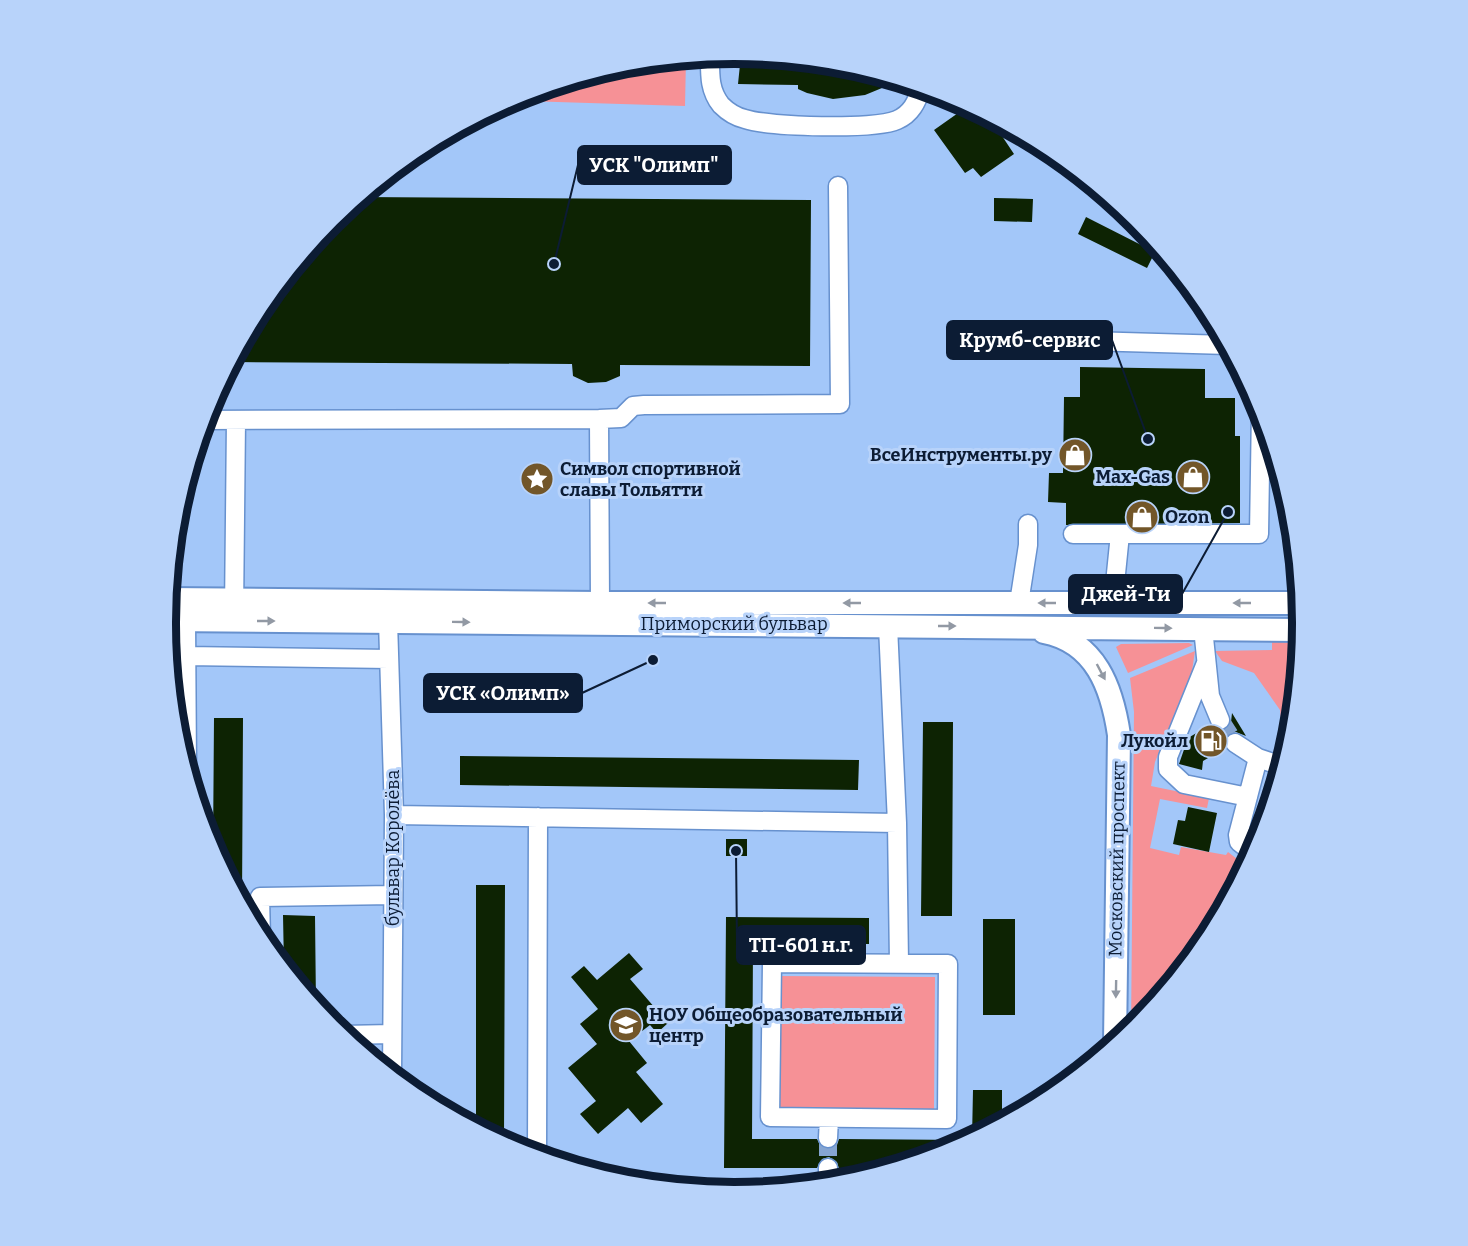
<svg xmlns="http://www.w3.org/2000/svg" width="1468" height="1246" font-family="Bitter,serif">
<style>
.green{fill:#f69196}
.building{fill:#0d2303}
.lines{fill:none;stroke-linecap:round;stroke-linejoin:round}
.minor-tunnel{stroke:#85a5d2;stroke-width:18;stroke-dasharray:18 9;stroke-linecap:butt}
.minor-casing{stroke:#6791ce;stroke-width:21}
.major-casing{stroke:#6791ce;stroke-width:26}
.minor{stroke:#fff;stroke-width:18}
.major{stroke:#fff;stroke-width:22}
.oneway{fill:#9299a4}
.labels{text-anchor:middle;stroke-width:6;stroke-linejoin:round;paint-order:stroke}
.poi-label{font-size:18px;font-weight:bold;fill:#0c1c34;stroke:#b8d3fa;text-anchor:end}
.street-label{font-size:18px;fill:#0c1c34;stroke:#b8d3fa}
.rim{fill:none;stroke:#0c1c34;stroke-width:8}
.leader{fill:none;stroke:#0c1c34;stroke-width:2}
.callout-dot{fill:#0c1c34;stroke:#b8d3fa;stroke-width:2}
.callout{fill:#0c1c34;stroke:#0c1c34;stroke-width:2}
.callout-label{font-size:20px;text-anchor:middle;font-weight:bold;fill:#fff}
</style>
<rect width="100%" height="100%" fill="#a3c7f9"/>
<path class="green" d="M686,59L685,106L525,101V95L623,65Z
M1272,639L1301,641L1292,734L1284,760L1276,755L1281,721L1280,710L1254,673L1222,661L1215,651L1272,650Z
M1189,643L1193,645L1128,673L1116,647L1121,644Z
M1195,651L1192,671L1155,762L1151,786L1209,798L1207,808L1160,799L1150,848L1179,855L1181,847L1226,855L1228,852L1246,866L1207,939L1131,1030L1134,712L1130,678Z
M1273,778L1278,782L1260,835L1253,836L1250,828L1268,779Z
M778,976L935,977L934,1110L777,1109Z"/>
<path class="building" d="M741,55L845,65L899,81L865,95L833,99L807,93L798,89V85L738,84Z
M968,106L990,118L1014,154L981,177L973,168L965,173L934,130Z
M360,197L811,200L810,366L620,365V376L606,382L588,383L573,376L572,364L231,362L261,307L332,220Z
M994,198L1033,199L1032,222L994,221Z
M1086,217L1155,252L1147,268L1078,234Z
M1080,367L1205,369V398H1235V436H1240V523L1066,525V503L1048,502L1049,473H1063L1064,397H1080Z
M1232,713L1246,736L1236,732L1229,733L1224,742L1225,748L1203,761L1202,770L1179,764L1188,738L1210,725L1218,731L1225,730L1231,722Z
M214,718H243L242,904L213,850Z
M923,722H953L952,916H921Z
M460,756L859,760L858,790L460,785Z
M1188,807L1217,813L1209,852L1173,844L1178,820L1185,821Z
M726,839H747V856H726Z
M476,885H505L504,1142L476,1127Z
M283,915L315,916L316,1006L284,967Z
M726,917L869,918V944L753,943L752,1139H817L821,1147L828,1149L837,1145L839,1139L967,1140L951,1149L884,1169H839L837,1162L829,1157L822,1159L817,1168H724Z
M983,919H1015V1015H983Z
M629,953L643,969L630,979L668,1023L657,1033L650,1025L629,1041L647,1063L636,1072L663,1104L641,1123L628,1108L598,1134L580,1114L596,1101L568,1068L597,1044L580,1024L598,1009L571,977L584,966L597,980Z
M973,1090H1002V1122L972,1138Z"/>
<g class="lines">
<path class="minor-tunnel" d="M1220,720L1235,743
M828,1138V1168"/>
<defs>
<path id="minor" d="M710,56C710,74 709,90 721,105C727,111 736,117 745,119C769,127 875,130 897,120C911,114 917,102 921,88
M1088,341L1228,345
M599,419L600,603
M204,420L599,419L621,418L633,406L644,405L840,404L838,186
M1073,534H1259L1261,409
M1019,603L1028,545V524
M1113,603L1120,534
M234,613L236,420
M186,620L187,769
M388,621L394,815L392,1075
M888,626L897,823L899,963
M1203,628L1210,696L1220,720
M186,656L389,659
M1206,663L1168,757V769L1184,784L1248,797
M1235,743L1258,758L1282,766
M394,815L897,823
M1253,853L1239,842L1238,835L1258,758
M261,939L260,897L393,895
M772,963L948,964L947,1119L770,1117Z
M343,1035L392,1034
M828,1138L829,1118
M537,1155L538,817
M828,1183V1168"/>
<path id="major" d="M167,599L600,603H1301
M165,620L1302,630
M1044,632C1096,642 1112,688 1119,735L1115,1043"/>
</defs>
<use href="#minor" class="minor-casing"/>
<use href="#major" class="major-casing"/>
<use href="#minor" class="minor"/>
<use href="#major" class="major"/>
</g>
<defs><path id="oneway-solid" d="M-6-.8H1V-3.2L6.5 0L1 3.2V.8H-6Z" transform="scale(1.5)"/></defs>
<g class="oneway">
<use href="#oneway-solid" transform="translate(657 603) rotate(180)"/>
<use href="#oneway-solid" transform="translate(852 603) rotate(180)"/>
<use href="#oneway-solid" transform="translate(1047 603) rotate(-180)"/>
<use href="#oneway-solid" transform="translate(1242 603) rotate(180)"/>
<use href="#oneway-solid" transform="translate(266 621)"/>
<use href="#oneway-solid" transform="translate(461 622) rotate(1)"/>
<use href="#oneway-solid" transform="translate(947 626)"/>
<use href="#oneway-solid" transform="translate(1163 628) rotate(1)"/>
<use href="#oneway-solid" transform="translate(1101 672) rotate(62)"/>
<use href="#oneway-solid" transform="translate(1116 989) rotate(91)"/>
</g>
<defs>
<symbol id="shop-disc" viewBox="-11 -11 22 22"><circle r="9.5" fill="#725629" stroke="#b8d3fa"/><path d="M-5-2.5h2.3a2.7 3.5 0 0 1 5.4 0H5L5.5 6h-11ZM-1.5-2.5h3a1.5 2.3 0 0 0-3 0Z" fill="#fff"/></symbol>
<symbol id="sight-disc" viewBox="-11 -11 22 22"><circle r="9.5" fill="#725629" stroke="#b8d3fa"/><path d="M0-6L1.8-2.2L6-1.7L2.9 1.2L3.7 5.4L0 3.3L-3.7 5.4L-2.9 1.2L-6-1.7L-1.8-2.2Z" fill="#fff"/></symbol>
<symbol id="fuel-disc" viewBox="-11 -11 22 22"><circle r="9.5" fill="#725629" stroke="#b8d3fa"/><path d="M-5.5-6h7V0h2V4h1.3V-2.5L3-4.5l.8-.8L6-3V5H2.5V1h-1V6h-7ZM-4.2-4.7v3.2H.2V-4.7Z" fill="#fff"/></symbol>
<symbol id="school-disc" viewBox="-11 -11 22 22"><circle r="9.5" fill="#725629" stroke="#b8d3fa"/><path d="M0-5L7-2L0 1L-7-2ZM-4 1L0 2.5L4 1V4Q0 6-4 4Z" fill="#fff"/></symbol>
</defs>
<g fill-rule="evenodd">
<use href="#shop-disc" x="1056" y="436" width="38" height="38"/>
<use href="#shop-disc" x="1174" y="458" width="38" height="38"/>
<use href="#sight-disc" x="518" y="460" width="38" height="38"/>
<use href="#shop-disc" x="1123" y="498" width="38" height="38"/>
<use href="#fuel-disc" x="1192" y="722" width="38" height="38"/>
<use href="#school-disc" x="607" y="1006" width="38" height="38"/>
</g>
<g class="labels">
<g class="poi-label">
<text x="1052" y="461">ВсеИнструменты.ру</text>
<text x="560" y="475" text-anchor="start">Символ спортивной<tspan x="560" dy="21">славы Тольятти</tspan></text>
<text x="1170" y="483">Max-Gas</text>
<text x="1165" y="523" text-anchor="start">Ozon</text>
<text x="1188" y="747">Лукойл</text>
<text x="649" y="1021" text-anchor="start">НОУ Общеобразовательный<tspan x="649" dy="21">центр</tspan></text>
</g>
<g class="street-label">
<text x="734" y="630">Приморский бульвар</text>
<text transform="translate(393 848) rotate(-90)" y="6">бульвар Королёва</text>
<text transform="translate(1117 859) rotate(-89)" y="6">Московский проспект</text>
</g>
</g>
<path d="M0 0H1468V1246H0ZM734 64H734A558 558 0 0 1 1292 622V624A558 558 0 0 1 734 1182H734A558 558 0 0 1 176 624V622A558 558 0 0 1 734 64Z" fill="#b8d3fa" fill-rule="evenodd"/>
<path class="rim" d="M734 64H734A558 558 0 0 1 1292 622V624A558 558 0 0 1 734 1182H734A558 558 0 0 1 176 624V622A558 558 0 0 1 734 64Z"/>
<path class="leader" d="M554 264L578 165M1148 439L1112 340M1228 512L1182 594M653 660L582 693M736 851L737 945"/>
<g class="callout-dot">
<circle cx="554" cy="264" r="6"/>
<circle cx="1148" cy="439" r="6"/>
<circle cx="1228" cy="512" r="6"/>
<circle cx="653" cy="660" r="6"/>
<circle cx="736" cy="851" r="6"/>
</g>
<g class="callout">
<rect x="578" y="146" width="153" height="38" rx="6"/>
<rect x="947" y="321" width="165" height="38" rx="6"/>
<rect x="1069" y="575" width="113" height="38" rx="6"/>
<rect x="424" y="674" width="158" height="38" rx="6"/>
<rect x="737" y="926" width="128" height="38" rx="6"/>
</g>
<g class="callout-label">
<text x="654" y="172">УСК "Олимп"</text>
<text x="1030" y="347">Крумб-сервис</text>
<text x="1126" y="601">Джей-Ти</text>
<text x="503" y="700">УСК «Олимп»</text>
<text x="801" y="952">ТП-601 н.г.</text>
</g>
</svg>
